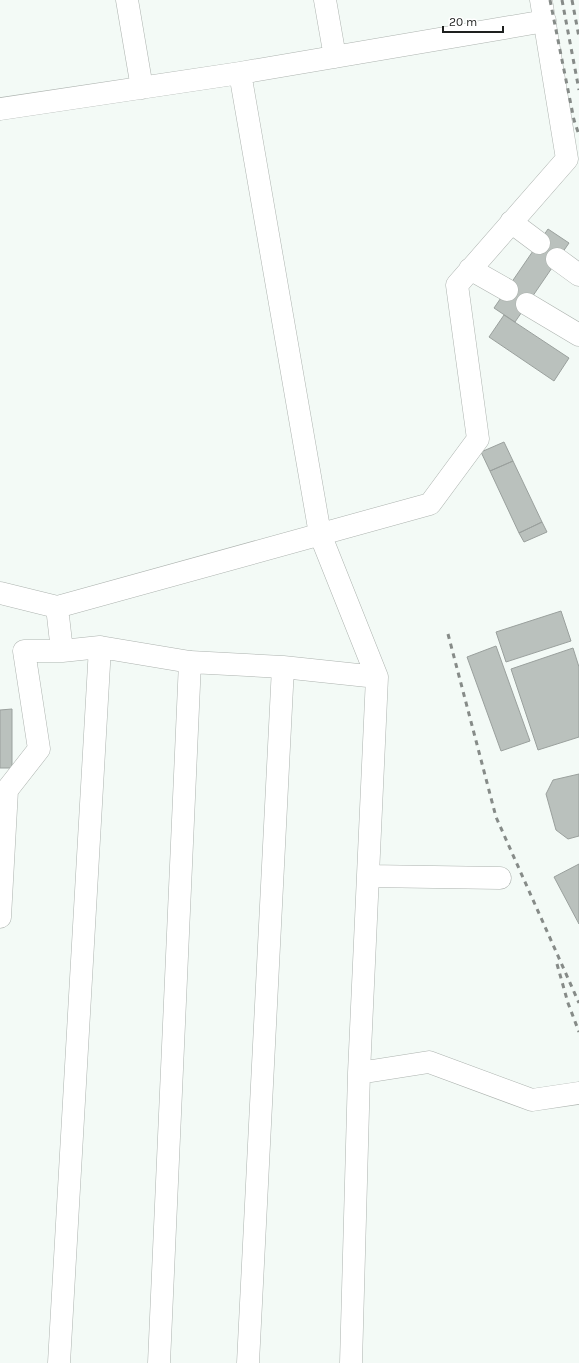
<svg xmlns="http://www.w3.org/2000/svg" width="579" height="1363" font-family="Karla,sans-serif">
<style>
.building{fill:#bac1bd;stroke:#9aa09d}
.lines{fill:none;stroke-linecap:round;stroke-linejoin:round}
.minor-casing{stroke:#adb3af;stroke-width:23}
.minor{stroke:#fff;stroke-width:22}
.rail{stroke:#868b88;stroke-width:3;stroke-dasharray:5 5;stroke-linecap:butt}
</style>
<rect width="100%" height="100%" fill="#f3faf6"/>
<path class="building" d="M548,229L569,243L515,322L494,308Z
M504,315L569,358L554,381L489,337Z
M504,442L513,461L490,471L481,452Z
M513,461L542,522L519,533L490,471Z
M542,522L547,532L524,542L519,533Z
M561,611L571,641L506,662L496,632Z
M496,646L530,741L501,751L467,657Z
M573,648L579,667V737L538,750L511,669Z
M12,709V768H0V710Z
M579,774V836L568,839L556,830L546,794L553,780Z
M579,864V924L554,877Z"/>
<g class="lines">
<defs>
<path id="minor" d="M127,0L142,88
M325,0L335,57
M240,73L320,534L377,677
M0,109L240,73L545,21
M511,222L539,243
M557,259L579,275
M470,269L507,290
M527,304L579,335
M0,593L57,607
M62,651L57,607L430,504L478,439L457,285L567,159L541,0
M368,876L500,878
M0,917L7,790L39,749L24,651H62L100,647L190,662L283,667L377,677L359,1073L351,1363
M359,1073L429,1062L532,1100L579,1093
M59,1363L100,647
M159,1363L190,662
M248,1363L283,667"/>
</defs>
<use href="#minor" class="minor-casing"/>
<use href="#minor" class="minor"/>
<path class="rail" d="M550,0L574,120L579,135
M562,0L579,90
M572,0L579,37
M448,634L496,817L579,1003
M557,964L568,1003L579,1032"/>
</g>
<path d="M443 26v6h60v-6" fill="none" stroke="#1e201f" stroke-width="2"/>
<text x="449" y="26" font-size="12" fill="#1e201f" stroke="#ffffff" stroke-width="3" paint-order="stroke">20 m</text>
</svg>
